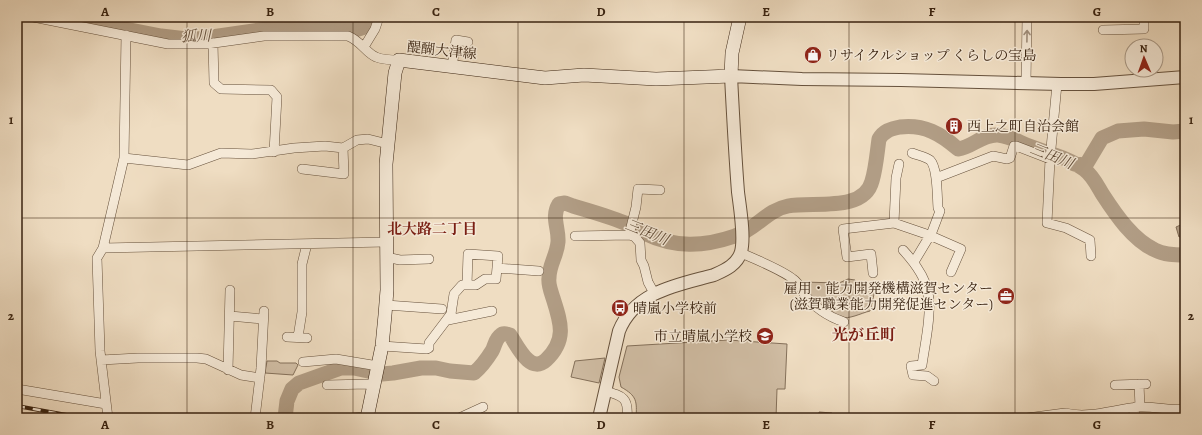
<svg xmlns="http://www.w3.org/2000/svg" width="1202" height="435" font-family="Alegreya,'Noto Serif JP',serif">
<style>
.green{fill:#d0bda4;stroke:#84705a}
.water{fill:#b19d85;stroke:#816c56}
.lines{fill:none;stroke-linecap:round;stroke-linejoin:round}
.river{stroke:#b19d85;stroke-width:15}
.minor-casing{stroke:#66513c;stroke-width:10}
.tertiary-casing{stroke:#66513c;stroke-width:14}
.secondary-casing{stroke:#382210;stroke-width:14}
.minor{stroke:#f5e9d7;stroke-width:9}
.tertiary{stroke:#f5e9d7;stroke-width:12}
.secondary{stroke:#f5e9d7;stroke-width:13}
.rail-casing{stroke:#382210;stroke-width:4}
.rail{stroke:#f5e9d7;stroke-width:2.5;stroke-dasharray:8;stroke-linecap:butt}
.oneway{stroke:#a08f7d}
.grid{fill:none;stroke:#382210;stroke-width:1;stroke-opacity:0.55}
.labels{text-anchor:middle;stroke-width:3;stroke-linejoin:round;paint-order:stroke}
.street-label{font-size:14px;fill:#382210;stroke:#f5e9d7}
.poi-label{font-size:14px;fill:#382210;stroke:#f5e9d7;text-anchor:start}
.water-label{font-size:15px;font-style:italic;fill:#624d39;stroke:#f5e9d7}
.neighbourhood-label{font-size:15px;font-weight:bold;fill:#7a1f14;stroke:#f5e9d7}
.quarter-label{font-size:16px;font-weight:bold;fill:#7a1f14;stroke:#f5e9d7}
.neatline{fill:none;stroke:#382210;stroke-width:1.5}
.grid-label{font-size:13px;text-anchor:middle;font-weight:bold;fill:#382210}
</style>
<rect width="100%" height="100%" fill="#efddc2"/>
<filter id="stains"><feTurbulence type="fractalNoise" baseFrequency=".005" numOctaves="4"/><feColorMatrix values="0 0 0 0 .2 0 0 0 0 .09 0 0 0 0 .02 0 0 0 .5 -.17"/></filter>
<radialGradient id="worn" r=".72"><stop offset=".6" stop-color="#630" stop-opacity="0"/><stop offset="1" stop-color="#630" stop-opacity=".3"/></radialGradient>
<path class="green" d="M848,279L855,280L854,288L875,290L870,311C861,313 849,320 840,317L814,300L802,282L839,283Z
M728,340L787,344L785,389H777L776,418H636C637,401 637,396 621,387L619,377L627,346Z
M605,358L599,383L571,377L575,361Z
M267,361H277L280,363H296L298,365L293,375L265,373Z"/>
<path class="water" d="M1185,223V235L1179,237L1176,227Z
M819,412L832,413V418H819Z"/>
<g class="lines">
<path class="river" d="M64,17L161,36L187,39H198L266,29H359L365,27L373,17
M1074,164L1085,165L1087,163L1102,138L1118,131L1144,129L1173,132L1185,131
M285,418L287,401L292,389L299,383L341,368H354L382,374L393,373L421,368H436L450,371L474,373C480,368 487,359 492,351C495,346 495,339 501,335C503,333 506,334 510,335C517,345 530,375 546,360C567,340 561,323 553,298C551,292 548,284 549,278C549,265 557,255 558,242C559,228 551,217 559,204L565,203L573,206C590,211 608,216 625,223C632,225 637,230 644,233C675,248 703,247 735,236C755,230 767,210 788,206C812,201 864,213 872,181C876,168 877,153 879,139C884,131 890,129 900,127C924,124 941,134 958,149C973,147 982,134 998,135C1009,136 1019,142 1029,146C1047,153 1070,158 1085,170C1093,176 1098,187 1103,195C1116,215 1133,240 1155,250C1164,255 1175,255 1185,255"/>
<defs>
<path id="minor" d="M33,17L168,44H207L264,36H348C361,41 366,53 376,57C383,60 392,60 399,60
M1103,30L1144,29V17
M213,43L214,83L221,89L271,90L277,97L274,152
M364,47L375,29L379,17
M452,67L456,40L468,42
M1026,83L1027,17
M1057,84L1050,159L1047,223L1066,228L1090,240L1091,256
M912,153C917,155 926,157 930,160C938,168 937,197 938,208L940,211L932,232L914,262
M124,158L188,165L221,153L252,154L294,148L325,146L343,148L357,140L368,139L388,144
M302,169L344,174L343,148
M936,178L993,156L1007,159L1010,158L1014,146H1016L1050,159
M894,223L896,178L899,164
M629,235L636,207L638,189L660,190
M575,236L629,235L634,236L640,243L641,260L644,266L648,282L654,293
M103,248L386,242
M903,250C914,262 925,276 928,292C932,313 925,344 922,365L911,366L913,375L927,376L934,381
M741,253C755,259 782,270 793,279C799,283 801,289 804,294C814,307 829,317 844,322
M386,257L400,260L429,259
M497,268L539,271
M873,273L871,254L847,257L843,229L894,223L929,235L961,249L951,272
M386,305L442,309
M230,316L263,319
M448,320L492,311
M287,337L307,338
M298,337L302,312V264L307,244
M382,346L427,349L429,348V343L451,314L454,294L462,285H476L485,279H496L498,256L468,254L467,285
M101,360L138,358H197L206,359L241,375L260,378
M303,362L336,359L378,366
M228,370L230,290
M1139,384L1140,407
M327,385L367,384L374,387
M1115,385L1146,384
M17,389L106,404
M605,391C623,396 629,398 627,418
M108,418L100,351L97,258L103,248L124,158L126,35
M255,418L261,368L264,311
M351,418L367,417
M459,418L483,407
M1027,418L1065,413C1090,419 1114,409 1139,407C1154,406 1170,411 1185,409
M1134,418L1135,407"/>
<path id="tertiary" d="M599,418L619,331C635,291 678,285 714,275C725,270 737,265 741,252C745,237 740,208 738,192C735,153 733,115 731,76L802,79L901,80L1061,84H1094L1185,77"/>
<path id="secondary" d="M367,418L382,346L385,315L387,290L386,164L395,73L399,60L545,78L584,75L656,79L731,76L732,53L740,17"/>
</defs>
<use href="#minor" class="minor-casing"/>
<use href="#tertiary" class="tertiary-casing"/>
<use href="#secondary" class="secondary-casing"/>
<use href="#minor" class="minor"/>
<use href="#tertiary" class="tertiary"/>
<use href="#secondary" class="secondary"/>
<defs>
<path id="rail" d="M17,406L83,418"/>
</defs>
<use href="#rail" class="rail-casing"/>
<use href="#rail" class="rail"/>
</g>
<defs><path id="oneway-shaft" d="M-6 0H5M1.5-3L5.5 0L1.5 3" fill="none" stroke-width="1.6" stroke-linecap="round" stroke-linejoin="round"/></defs>
<use class="oneway" href="#oneway-shaft" transform="translate(1027 36) rotate(-89)"/>
<path class="grid" d="M187,17V418M353,17V418M518,17V418M684,17V418M849,17V418M1015,17V418M17,218H1185"/>
<defs>
<symbol id="shop-disc" viewBox="-11 -11 22 22"><circle r="9.5" fill="#8f2418" stroke="#f5e9d7"/><path d="M-5-2.5h2.3a2.7 3.5 0 0 1 5.4 0H5L5.5 6h-11ZM-1.5-2.5h3a1.5 2.3 0 0 0-3 0Z" fill="#fff"/></symbol>
<symbol id="building-disc" viewBox="-11 -11 22 22"><circle r="9.5" fill="#8f2418" stroke="#f5e9d7"/><path d="M-4-6H4V6H1V3H-1V6H-4ZM-2.5-4.3h1.7v1.8h-1.7ZM.8-4.3h1.7v1.8H.8ZM-2.5-1h1.7V.8h-1.7ZM.8-1h1.7V.8H.8Z" fill="#fff"/></symbol>
<symbol id="office-disc" viewBox="-11 -11 22 22"><circle r="9.5" fill="#8f2418" stroke="#f5e9d7"/><path d="M-6-3h4V-5.5h4V-3h4V5H-6ZM-1-4.5V-3h2v-1.5ZM-6 0V1H6V0Z" fill="#fff"/></symbol>
<symbol id="bus-disc" viewBox="-11 -11 22 22"><circle r="9.5" fill="#8f2418" stroke="#f5e9d7"/><path d="M-5-6H5V4H4V6H2V4H-2V6H-4V4H-5ZM-3.5-4V0h7V-4ZM-3.5 1.2v1.5H-2V1.2ZM2 1.2v1.5H3.5V1.2Z" fill="#fff"/></symbol>
<symbol id="school-disc" viewBox="-11 -11 22 22"><circle r="9.5" fill="#8f2418" stroke="#f5e9d7"/><path d="M0-5L7-2L0 1L-7-2ZM-4 1L0 2.5L4 1V4Q0 6-4 4Z" fill="#fff"/></symbol>
</defs>
<g fill-rule="evenodd">
<use href="#shop-disc" x="803" y="45" width="20" height="20"/>
<use href="#building-disc" x="944" y="116" width="20" height="20"/>
<use href="#office-disc" x="996" y="286" width="20" height="20"/>
<use href="#bus-disc" x="610" y="298" width="20" height="20"/>
<use href="#school-disc" x="755" y="326" width="20" height="20"/>
</g>
<g class="labels">
<g class="street-label">
<text transform="translate(442 50) rotate(6)" y="5">醍醐大津線</text>
</g>
<g class="poi-label">
<text x="826" y="60">リサイクルショップ くらしの宝島</text>
<text x="967" y="131">西上之町自治会館</text>
<text x="993" y="293" text-anchor="end">雇用・能力開発機構滋賀センター<tspan x="993" dy="16">(滋賀職業能力開発促進センター)</tspan></text>
<text x="633" y="313">晴嵐小学校前</text>
<text x="752" y="341" text-anchor="end">市立晴嵐小学校</text>
</g>
<g class="water-label">
<text transform="translate(196 36) rotate(-2)" y="5">狐川</text>
<text transform="translate(1052 156) rotate(22)" y="5">三田川</text>
<text transform="translate(647 232) rotate(22)" y="5">三田川</text>
</g>
<g class="neighbourhood-label">
<text x="432" y="234">北大路二丁目</text>
</g>
<g class="quarter-label">
<text x="864" y="340">光が丘町</text>
</g>
</g>
<rect width="1202" height="435" fill="none" stroke="#efddc2" stroke-width="44"/>
<g transform="translate(1144 58) rotate(358)"><circle r="19" fill="#f5e9d7" stroke="#a99987"/>
<path d="M0-3L7 15L0 10L-7 15Z" fill="#8f2418"/>
<text y="-6" font-size="11" font-weight="bold" text-anchor="middle" fill="#382210">N</text>
</g>
<rect x="22" y="22" width="1158" height="391" class="neatline"/>
<g class="grid-label">
<text x="105" y="16">A</text>
<text x="270" y="16">B</text>
<text x="436" y="16">C</text>
<text x="601" y="16">D</text>
<text x="766" y="16">E</text>
<text x="932" y="16">F</text>
<text x="1097" y="16">G</text>
<text x="11" y="124">1</text>
<text x="1191" y="124">1</text>
<text x="11" y="320">2</text>
<text x="1191" y="320">2</text>
<text x="105" y="429">A</text>
<text x="270" y="429">B</text>
<text x="436" y="429">C</text>
<text x="601" y="429">D</text>
<text x="766" y="429">E</text>
<text x="932" y="429">F</text>
<text x="1097" y="429">G</text>
</g>
<rect width="100%" height="100%" filter="url(#stains)"/>
<rect width="100%" height="100%" fill="url(#worn)"/>
</svg>
